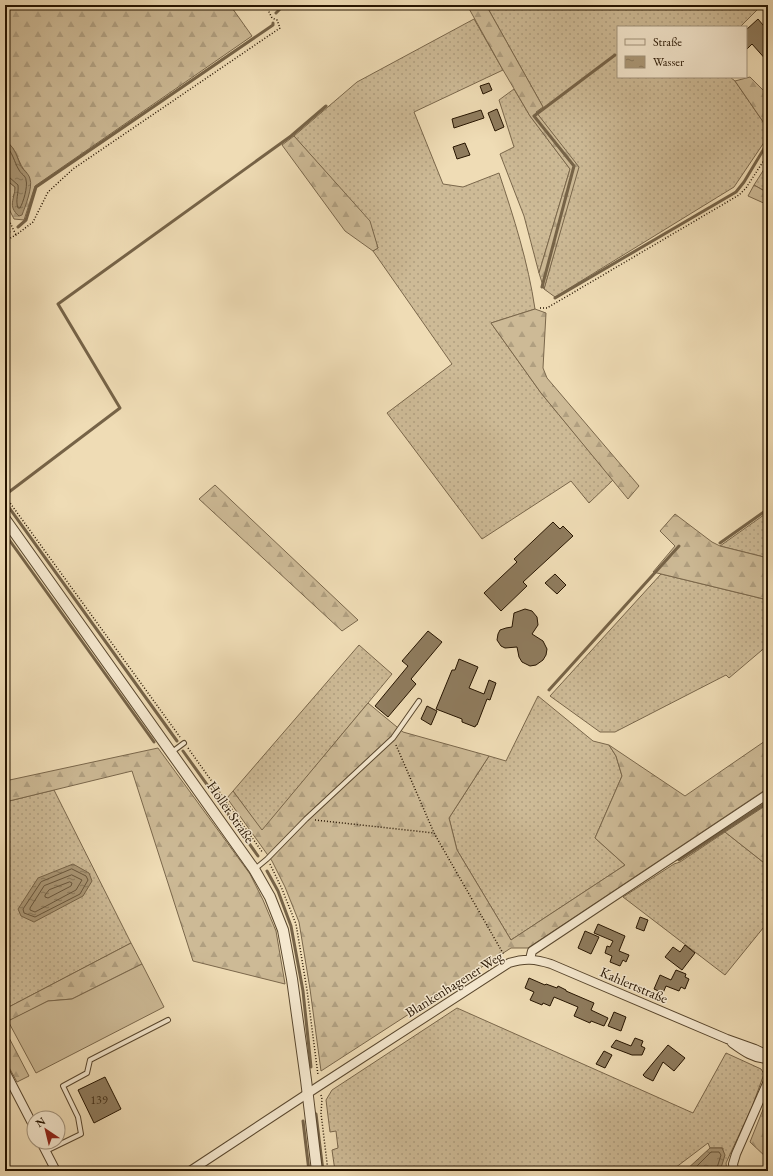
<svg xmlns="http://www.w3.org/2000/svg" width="773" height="1176" font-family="'EB Garamond',serif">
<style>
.grass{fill:url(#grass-dots);stroke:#7a674b}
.forest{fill:url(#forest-firs);stroke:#7a674b}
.pitch{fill:#cdba96;stroke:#7a674b}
.water{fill:url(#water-ripples);stroke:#766347}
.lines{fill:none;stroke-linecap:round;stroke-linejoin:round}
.shore{stroke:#68563c;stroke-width:1}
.stream{stroke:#766347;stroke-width:3}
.building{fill:#8f7c5e;stroke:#261400}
.service-casing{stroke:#58462d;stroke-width:6}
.minor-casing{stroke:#58462d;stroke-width:10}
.tertiary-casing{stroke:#58462d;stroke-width:12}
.path{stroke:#261400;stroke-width:1.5;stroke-dasharray:1 2;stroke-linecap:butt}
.service{stroke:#f5e8cf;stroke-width:4}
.minor{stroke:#f5e8cf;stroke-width:8}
.tertiary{stroke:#f5e8cf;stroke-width:10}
.labels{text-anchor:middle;stroke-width:3;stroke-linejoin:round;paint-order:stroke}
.number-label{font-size:12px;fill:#402e18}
.street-label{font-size:14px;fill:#261400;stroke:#f5e8cf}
</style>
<defs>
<pattern id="grass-dots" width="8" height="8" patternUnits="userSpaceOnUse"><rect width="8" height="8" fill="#cdba96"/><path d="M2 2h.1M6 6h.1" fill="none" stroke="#b09f80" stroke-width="1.8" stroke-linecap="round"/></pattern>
<pattern id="forest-firs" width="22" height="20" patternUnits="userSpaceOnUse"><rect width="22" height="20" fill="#cdba96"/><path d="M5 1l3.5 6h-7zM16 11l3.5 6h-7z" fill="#b09f80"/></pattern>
<pattern id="water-ripples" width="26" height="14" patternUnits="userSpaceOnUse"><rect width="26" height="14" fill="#ab9877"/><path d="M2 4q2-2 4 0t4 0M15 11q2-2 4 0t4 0" fill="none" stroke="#8b7b5f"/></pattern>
</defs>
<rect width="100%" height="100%" fill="#efdcb5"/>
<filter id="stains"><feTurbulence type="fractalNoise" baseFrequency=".005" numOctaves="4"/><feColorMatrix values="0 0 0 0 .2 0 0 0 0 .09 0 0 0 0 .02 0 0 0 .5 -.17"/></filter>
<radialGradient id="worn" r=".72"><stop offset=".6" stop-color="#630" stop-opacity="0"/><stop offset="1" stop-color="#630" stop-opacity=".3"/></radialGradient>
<path class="grass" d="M486,5H762L740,27H618V77H730L735,81L766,126L765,141L734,187L555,297L544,289L578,167L536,112L543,107Z
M474,19L503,70L414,112L443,184L463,187L499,173C514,218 528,262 535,309L491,323L541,393L613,480L589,503L571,481L482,539L387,413L452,364L373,251L378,248L369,221L294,136L357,82Z
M514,89L530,116L570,169L539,273L524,216L500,154L514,147L499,100Z
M768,163V193L754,185Z
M768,512V558L720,546Z
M661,574L768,600V645L729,678L726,675L615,732H600L550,696Z
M359,645L392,674L262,831L233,791Z
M538,696L593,741L609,745L616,756L622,776L595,838L625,865L511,940L457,850L449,818L489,756L506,761Z
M54,790L131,943L5,1009V802Z
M725,832L768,866V922L725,975L623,897L674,864L680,862Z
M457,1008L693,1113L726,1053L761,1069L764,1074L752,1107L726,1163L727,1171H718L721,1168L723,1148H710L708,1143L671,1171H335L332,1150L338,1148L336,1131L330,1132L326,1100L332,1090Z"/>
<path class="forest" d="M5,5H230L252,36L35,186L24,220L14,219L5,201V179L15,187V192L13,197L27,173C17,164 18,148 5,141Z
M467,5H486L543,107L536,112L579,167L544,289L539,273L570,169L530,116L503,70Z
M750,77L768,95V137L765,141L766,126L735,81Z
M294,136L370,221L378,248L373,251L345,231L282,145Z
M754,185L768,193V205L748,196Z
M535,309L546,313L543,368L547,378L639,486L628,499L541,393L491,323Z
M215,485L358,620L342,631L199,499Z
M675,514L712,542L720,546L768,558V600L653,572L675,546L660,531Z
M368,703L403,732L489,756L449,818L457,850L511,940L625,865L595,838L622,776L616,756L609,745L685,796L768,739V788L528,948H511L321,1071L310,989L299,922L285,887L272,861L227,798L233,791L262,830Z
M158,748L250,874L263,900L276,931L285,984L193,961L132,771L5,802V781Z
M768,804V866L725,832Z
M131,943L142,964L72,999L48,1001L5,1023V1009Z
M5,1030L29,1076L17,1082L5,1060Z
M764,1107L768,1109V1159L750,1142Z"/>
<path class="pitch" d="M142,964L164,1007L36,1073L8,1021L48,1001L72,999Z"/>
<path class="water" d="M5,141C14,146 16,154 20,164C22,170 29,173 30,179C33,187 25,207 22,215L19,216C7,206 15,199 15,187L5,179Z
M73,864L89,873L92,881L83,896L34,922L21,916L18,909L38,878Z
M710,1148H722L725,1155L721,1168L718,1171H685Z"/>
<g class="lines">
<path class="shore" d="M5,145C13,152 14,162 19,170C21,174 26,176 26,180C28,187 23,203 20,208H18C15,200 19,193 18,185L9,177L5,176
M72,869L86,876L88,880L80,894L35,917L24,913L23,909L41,882Z
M72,875L82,880L76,890L35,912L30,910V908L44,886Z
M70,882L72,883L71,886L48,898L45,897V895L49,890Z
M692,1171L711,1152H719L721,1155L716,1171"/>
<path class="stream" d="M276,13L284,5
M18,227L26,220L36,187L273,25V23
M5,235L9,232
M542,287L574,166L534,116L615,55
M555,298L736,192L744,182L768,142
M9,492L120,408L58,304L291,136L326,106
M5,502L177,741
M5,534L154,742
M720,543L768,509
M549,690L679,546
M183,751L258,856
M679,860L768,802
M267,871L278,891L291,926L303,991L311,1067
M316,1114L323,1171
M303,1121L309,1171"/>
</g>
<path class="building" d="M758,19L768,31V62L752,44L746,50V30Z
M489,83L492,90L483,94L480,86Z
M497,109L504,127L495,131L488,113Z
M481,110L484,118L454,128L452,119Z
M465,143L470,155L457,159L453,147Z
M553,522L560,529L563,526L573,536L523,582L527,586L501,611L484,593L517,562L514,559Z
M555,574L566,585L557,594L545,583Z
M525,609L532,611L537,617L538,625L532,634L543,641L547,649L546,655L543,660L536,665L530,666L522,662L519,657L517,647L505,648L501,646L497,640L498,634L500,630L506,628L512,627L514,613Z
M428,631L442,642L411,679L416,684L388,717L375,706L408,666L402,661Z
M459,659L478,667L469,688L484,694L489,680L496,683L490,700L487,699L477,725H476L475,727L462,722V719L436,709L452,670H455Z
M427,706L437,711L431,725L421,719Z
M640,917L648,920L644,931L636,928Z
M598,924L625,936L619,951L629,955L626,962L623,960L620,966L610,962L612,956L605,953L607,946L610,947L613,941L594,933Z
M585,931L599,937L591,954L578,948Z
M685,945L695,953L682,970L665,957L673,947L680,952Z
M676,970L686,974L685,977L689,979L685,989L681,987L679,991L666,986L663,993L654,989L660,975L671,980Z
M529,978L545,985L546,984L557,988L558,986L566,990V991L594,1003L591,1010L608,1018L604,1026L591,1021L590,1023L574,1016L578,1007L554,997L550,1006L543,1003L542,1005L530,1000L534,992L525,988Z
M614,1012L626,1017L621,1031L608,1026Z
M635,1038L643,1041L641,1046L645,1048L642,1055H632L611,1047L616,1040L631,1046Z
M668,1045L685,1058L674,1071L663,1062L653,1081L645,1077L643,1075Z
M604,1051L612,1055L605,1068L596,1064Z
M105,1077L121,1109L94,1123L78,1090Z"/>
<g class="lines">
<defs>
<path id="service" d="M172,752L184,743
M255,869L267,859L306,819L393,738L419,701
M46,1151L81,1134L78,1117L63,1086L87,1073L90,1060L168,1020"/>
<path id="minor" d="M530,959L532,951L768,794
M732,1043C743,1051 754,1059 768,1059
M5,1071L34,1127
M41,1142L56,1171
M190,1171L319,1086L509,963C525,958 535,959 551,964L727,1039L755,1049L768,1055
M734,1171L733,1164L736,1154L768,1081"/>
<path id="tertiary" d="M5,519L254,869L270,897L283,930L292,979L306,1080L317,1171"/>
</defs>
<use href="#service" class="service-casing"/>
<use href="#minor" class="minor-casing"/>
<use href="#tertiary" class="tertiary-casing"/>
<path class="path" d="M5,212L16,235
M5,241L16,235L33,222L48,192L73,169L280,28L277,20L272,18L268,10
M540,308H547L739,195L746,188L768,154
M5,496L180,737
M396,745L434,833L504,955
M188,748L263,853
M315,820L434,833
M270,864L282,889L296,924L307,990L318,1075
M321,1095L322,1099L321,1113L328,1171
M177,1171L182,1168"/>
<use href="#service" class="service"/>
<use href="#minor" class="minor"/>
<use href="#tertiary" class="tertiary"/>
</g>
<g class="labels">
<g class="number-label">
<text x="99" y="1104">139</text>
</g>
<g class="street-label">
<text transform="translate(231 812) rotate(55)" y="5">Holler Straße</text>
<text transform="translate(454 984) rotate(-32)" y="5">Blankenhagener Weg</text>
<text transform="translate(634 985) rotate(23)" y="5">Kahlertstraße</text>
</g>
</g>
<rect width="773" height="1176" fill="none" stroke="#efdcb5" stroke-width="20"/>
<rect x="6" y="6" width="761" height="1164" fill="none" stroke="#261400" stroke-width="2"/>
<rect x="10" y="10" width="753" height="1156" fill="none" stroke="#261400"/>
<rect x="617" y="26" width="130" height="52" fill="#f5e8cf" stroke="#a2937c"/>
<rect x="625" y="39" width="20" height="6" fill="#f5e8cf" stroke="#a2937c"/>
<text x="653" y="46" font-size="12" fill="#261400">Straße</text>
<rect x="625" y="56" width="20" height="12" fill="url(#water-ripples)" stroke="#a2937c"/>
<text x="653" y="66" font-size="12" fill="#261400">Wasser</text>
<g transform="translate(46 1130) rotate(325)"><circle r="19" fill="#f5e8cf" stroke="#a2937c"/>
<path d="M0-3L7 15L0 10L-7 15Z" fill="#8f2418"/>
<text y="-6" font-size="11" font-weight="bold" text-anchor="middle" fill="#261400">N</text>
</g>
<rect width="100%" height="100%" filter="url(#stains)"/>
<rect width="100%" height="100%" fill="url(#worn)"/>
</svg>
